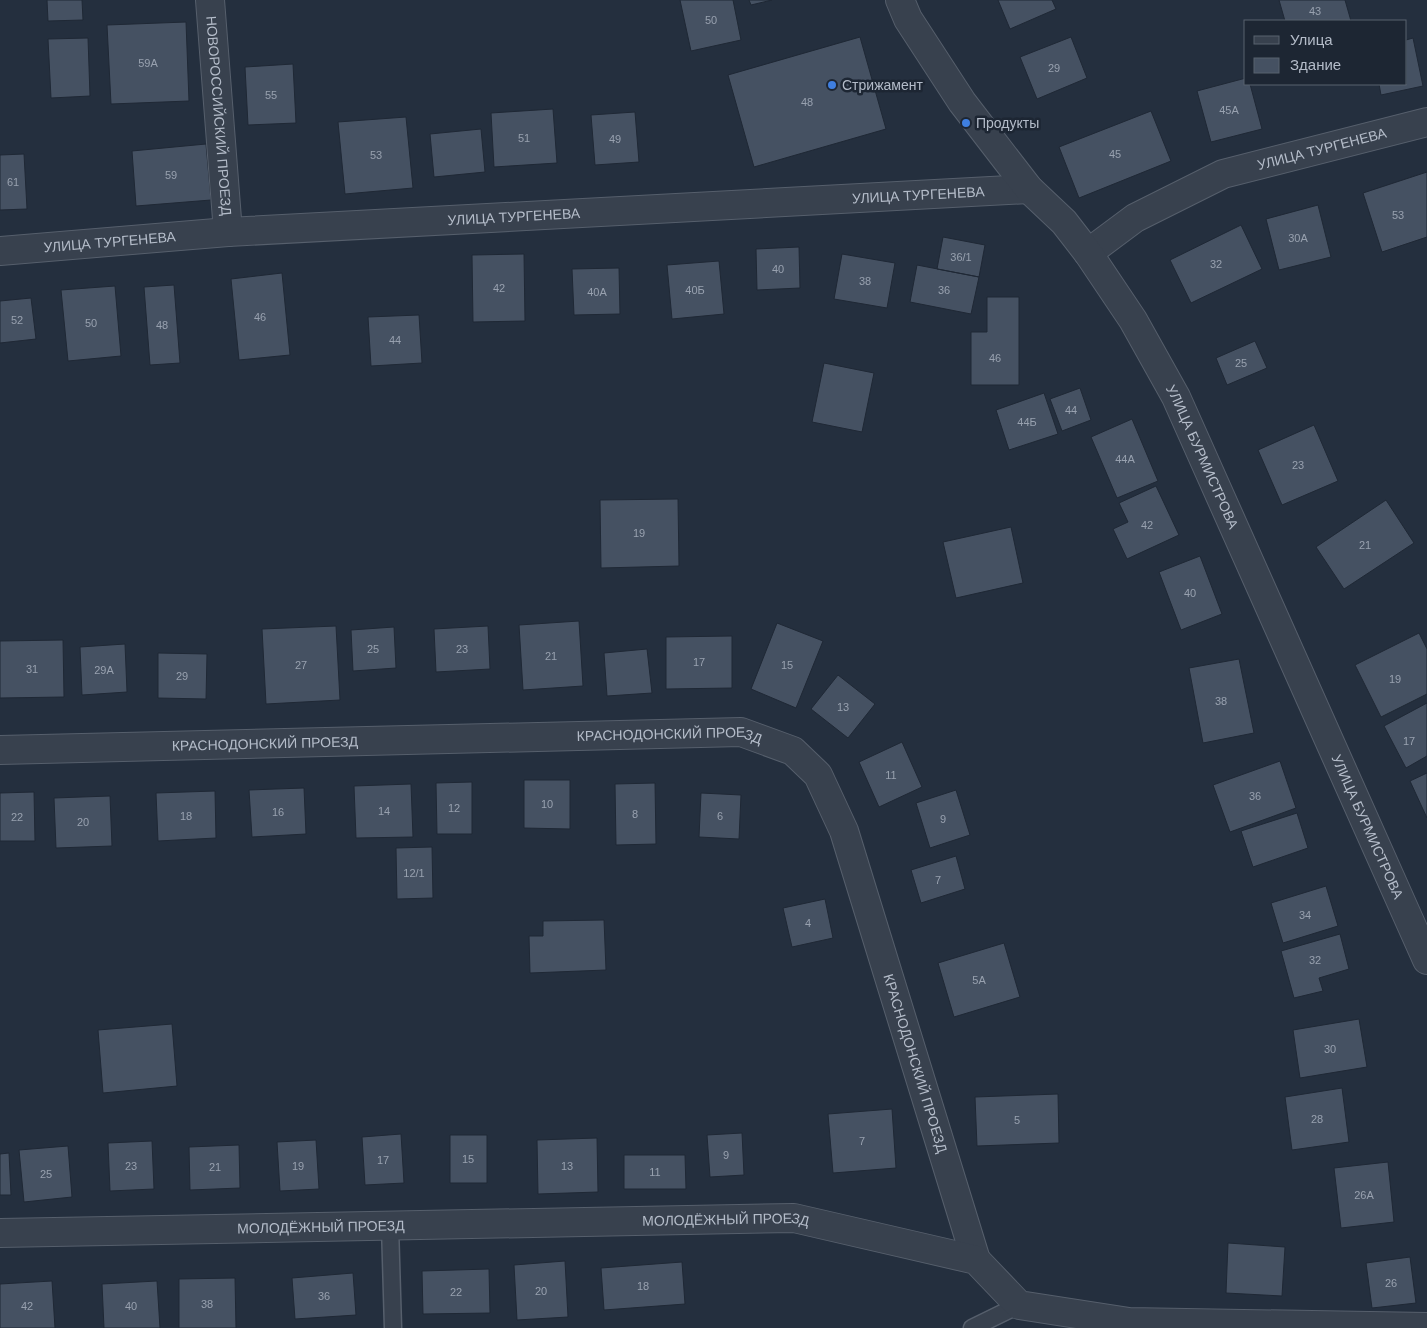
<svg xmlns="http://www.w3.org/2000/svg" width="1427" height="1328" font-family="Arial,sans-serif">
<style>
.building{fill:#455162;stroke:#1f2835}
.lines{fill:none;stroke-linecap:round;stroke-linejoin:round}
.service-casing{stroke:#565f6c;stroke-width:19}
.minor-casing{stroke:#565f6c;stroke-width:30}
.tertiary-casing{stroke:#565f6c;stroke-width:30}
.service{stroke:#38414e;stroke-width:16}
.minor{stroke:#38414e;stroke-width:28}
.tertiary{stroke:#38414e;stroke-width:28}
.shop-dot{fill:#3f7fe0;stroke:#1d2633;stroke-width:2}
.labels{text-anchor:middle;stroke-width:5;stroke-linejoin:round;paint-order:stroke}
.number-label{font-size:11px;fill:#98a1af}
.poi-label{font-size:14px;fill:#b4bcc9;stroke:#1d2633;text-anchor:start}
.street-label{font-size:14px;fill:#b4bcc9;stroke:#1d2633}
</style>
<rect width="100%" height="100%" fill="#242f3e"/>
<path class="building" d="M47,0H82L83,20L48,21Z
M680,0H733L741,40L691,51Z
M749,0H772L751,5Z
M998,0H1052L1056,9L1010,29Z
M1279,0H1345L1351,21H1285Z
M186,22L189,101L111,104L107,25Z
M860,37L886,129L754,167L728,75Z
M1071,37L1087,78L1037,99L1020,57Z
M88,38L90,96L51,98L48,39Z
M1413,38L1423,86L1381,95L1379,84H1406V40Z
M293,64L296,123L248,125L245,67Z
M1246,78V84H1250L1262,129L1211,142L1197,91Z
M553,109L557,163L494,167L491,113Z
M1151,111L1171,161L1079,198L1059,147Z
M635,112L639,162L595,165L591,115Z
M406,117L413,188L345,194L338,122Z
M481,129L485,172L434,177L430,134Z
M206,144L211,200L136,206L132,151Z
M24,154L27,209L0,210V155Z
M1427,172V237L1382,252L1363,193Z
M1318,205L1331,257L1279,270L1266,219Z
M1241,225L1262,269L1191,303L1170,260Z
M943,237L985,245L979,277L937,269Z
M799,247L800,288L757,290L756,249Z
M524,254L525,321L473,322L472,255Z
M842,254L895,263L887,308L834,299Z
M719,261L724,314L672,319L667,265Z
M917,265L979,277L971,314L910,302Z
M619,268L620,314L574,315L572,269Z
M282,273L290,355L239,360L231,279Z
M174,285L180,363L150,365L144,287Z
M115,286L121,356L68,361L61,290Z
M987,297H1019V385H971V332H987Z
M31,298L36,339L0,343V301Z
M419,315L422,363L371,366L368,317Z
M1255,341L1267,368L1227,385L1216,358Z
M824,363L874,373L862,432L812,422Z
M1080,388L1091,420L1062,431L1050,399Z
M1044,393L1058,434L1009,450L996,410Z
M1132,419L1158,481L1117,498L1091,437Z
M1314,425L1338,481L1282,505L1258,450Z
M1156,486L1179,535L1127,559L1113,529L1128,522L1119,503Z
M678,499L679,566L601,568L600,500Z
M1386,500L1414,543L1344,589L1316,547Z
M1011,527L1023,583L956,598L943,542Z
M1200,556L1222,614L1181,630L1159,572Z
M579,621L583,686L523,690L519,625Z
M777,623L823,641L796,708L751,689Z
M336,626L340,700L266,704L262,629Z
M488,626L490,669L436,672L434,629Z
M394,627L396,668L353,671L351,630Z
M1419,633L1427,649V694L1381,717L1355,665Z
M732,636V688L666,689V637Z
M63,640L64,697L0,698V641Z
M125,644L127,692L82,695L80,647Z
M647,649L652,693L607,696L604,653Z
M158,653L207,654L206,699L158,698Z
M1239,659L1254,733L1203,743L1189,668Z
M838,675L875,704L848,738L811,709Z
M1427,703V756L1406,768L1384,726Z
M902,742L922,787L879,807L859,762Z
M1280,761L1296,808L1230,832L1213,785Z
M1427,773V818L1410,781Z
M524,780H570V829L524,828Z
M472,782V834H437L436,783Z
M655,783L656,844L616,845L615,784Z
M411,784L413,837L356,838L354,786Z
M304,788L306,834L252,837L249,790Z
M956,790L970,835L930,848L916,803Z
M215,791L216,838L158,841L156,793Z
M34,792L35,841H0V793Z
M701,793L741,795L739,839L699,837Z
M110,796L112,846L56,848L54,798Z
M1297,813L1308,848L1253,867L1241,831Z
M432,847L433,898L397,899L396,848Z
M956,856L965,889L921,903L911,870Z
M1326,886L1338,926L1283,943L1271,903Z
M825,899L833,938L792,947L783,908Z
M604,920L606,970L530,973L529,936H543V921Z
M1340,934L1349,969L1319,978L1323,991L1294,998L1281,951Z
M1004,943L1020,997L954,1017L938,963Z
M1359,1019L1367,1067L1300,1078L1293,1030Z
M172,1024L177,1086L103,1093L98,1030Z
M1342,1088L1349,1142L1292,1150L1285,1097Z
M1058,1094L1059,1143L977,1146L975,1097Z
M892,1109L896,1168L833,1173L828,1114Z
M742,1133L744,1175L710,1177L707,1135Z
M401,1134L404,1183L365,1185L362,1137Z
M450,1135H487V1183H450Z
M597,1138L598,1192L538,1194L537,1140Z
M316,1140L319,1189L280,1191L277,1142Z
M152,1141L154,1189L110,1191L108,1143Z
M239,1145L240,1188L190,1190L189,1147Z
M68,1146L72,1197L24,1202L19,1150Z
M9,1153L11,1195H0V1154Z
M624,1155H685L686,1189H624Z
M1388,1162L1394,1222L1341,1228L1334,1168Z
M1228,1243L1285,1247L1282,1296L1226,1293Z
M1410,1257L1416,1303L1372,1308L1366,1263Z
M565,1261L568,1317L517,1320L514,1265Z
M682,1262L685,1304L604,1310L601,1268Z
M489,1269L490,1313L423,1314L422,1271Z
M353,1273L356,1315L295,1319L292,1278Z
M235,1278L236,1328H179V1279Z
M52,1281L55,1328H0V1284Z
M157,1281L160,1328H104L102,1284Z"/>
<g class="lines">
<defs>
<path id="service" d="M390,1226L393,1328
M972,1328L1019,1305"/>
<g id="minor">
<path id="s1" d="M210,0L228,232"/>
<path id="s2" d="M0,251L228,232L1029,189"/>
<path id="s3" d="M1088,253L1135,218L1223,174L1427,122"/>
<path id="s4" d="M0,750L741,732L793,751L818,775L844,831L976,1260"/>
<path id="s5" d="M0,1233L794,1218L976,1260L1019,1305L1129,1322L1427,1327"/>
</g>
<g id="tertiary">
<path id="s6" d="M900,0L908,19L962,102L1029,189L1064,222L1088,253L1133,320L1176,397L1427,960"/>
</g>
</defs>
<use href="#service" class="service-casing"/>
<use href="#minor" class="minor-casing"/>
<use href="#tertiary" class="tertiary-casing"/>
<use href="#service" class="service"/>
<use href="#minor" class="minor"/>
<use href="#tertiary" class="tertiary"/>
</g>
<g class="shop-dot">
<circle cx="832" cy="85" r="5"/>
<circle cx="966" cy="123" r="5"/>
</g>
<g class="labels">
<g class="number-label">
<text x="1315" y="15">43</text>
<text x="711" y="24">50</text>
<text x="148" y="67">59А</text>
<text x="1054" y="72">29</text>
<text x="271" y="99">55</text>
<text x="807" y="106">48</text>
<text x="1229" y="114">45А</text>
<text x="524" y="142">51</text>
<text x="615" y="143">49</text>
<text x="1115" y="158">45</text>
<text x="376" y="159">53</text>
<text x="171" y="179">59</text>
<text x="13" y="186">61</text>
<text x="1398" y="219">53</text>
<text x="1298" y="242">30А</text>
<text x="961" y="261">36/1</text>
<text x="1216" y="268">32</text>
<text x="778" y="273">40</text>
<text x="865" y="285">38</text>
<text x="499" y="292">42</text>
<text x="695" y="294">40Б</text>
<text x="944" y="294">36</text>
<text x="597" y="296">40А</text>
<text x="260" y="321">46</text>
<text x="17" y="324">52</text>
<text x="91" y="327">50</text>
<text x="162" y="329">48</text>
<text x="395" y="344">44</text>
<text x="995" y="362">46</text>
<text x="1241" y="367">25</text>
<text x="1071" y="414">44</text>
<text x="1027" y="426">44Б</text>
<text x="1125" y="463">44А</text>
<text x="1298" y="469">23</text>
<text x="1147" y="529">42</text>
<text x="639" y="537">19</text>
<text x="1365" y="549">21</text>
<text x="1190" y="597">40</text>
<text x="373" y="653">25</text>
<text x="462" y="653">23</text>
<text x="551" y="660">21</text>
<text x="699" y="666">17</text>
<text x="301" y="669">27</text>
<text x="787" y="669">15</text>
<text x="32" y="673">31</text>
<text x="104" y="674">29А</text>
<text x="182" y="680">29</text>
<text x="1395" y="683">19</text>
<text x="1221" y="705">38</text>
<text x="843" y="711">13</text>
<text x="1409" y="745">17</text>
<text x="891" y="779">11</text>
<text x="1255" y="800">36</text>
<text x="547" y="808">10</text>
<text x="454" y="812">12</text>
<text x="384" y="815">14</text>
<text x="278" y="816">16</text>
<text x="635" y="818">8</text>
<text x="186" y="820">18</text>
<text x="720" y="820">6</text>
<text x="17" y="821">22</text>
<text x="943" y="823">9</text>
<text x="83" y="826">20</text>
<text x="414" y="877">12/1</text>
<text x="938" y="884">7</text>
<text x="1305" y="919">34</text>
<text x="808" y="927">4</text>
<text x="1315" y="964">32</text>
<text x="979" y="984">5А</text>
<text x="1330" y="1053">30</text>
<text x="1317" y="1123">28</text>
<text x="1017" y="1124">5</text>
<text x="862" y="1145">7</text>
<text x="726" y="1159">9</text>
<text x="468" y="1163">15</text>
<text x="383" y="1164">17</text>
<text x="131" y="1170">23</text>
<text x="298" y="1170">19</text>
<text x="567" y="1170">13</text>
<text x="215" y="1171">21</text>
<text x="655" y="1176">11</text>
<text x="46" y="1178">25</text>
<text x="1364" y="1199">26А</text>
<text x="1391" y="1287">26</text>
<text x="643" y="1290">18</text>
<text x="541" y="1295">20</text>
<text x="456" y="1296">22</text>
<text x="324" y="1300">36</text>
<text x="207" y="1308">38</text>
<text x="27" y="1310">42</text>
<text x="131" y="1310">40</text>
</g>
<g class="poi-label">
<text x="842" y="90">Стрижамент</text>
<text x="976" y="128">Продукты</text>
</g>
<g class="street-label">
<text dy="5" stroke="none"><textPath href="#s1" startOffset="116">НОВОРОССИЙСКИЙ ПРОЕЗД</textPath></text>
<text dy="5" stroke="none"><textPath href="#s3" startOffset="259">УЛИЦА ТУРГЕНЕВА</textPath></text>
<text dy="5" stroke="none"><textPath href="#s2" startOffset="920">УЛИЦА ТУРГЕНЕВА</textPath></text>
<text dy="5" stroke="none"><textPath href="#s2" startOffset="515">УЛИЦА ТУРГЕНЕВА</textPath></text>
<text dy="5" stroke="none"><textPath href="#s2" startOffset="110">УЛИЦА ТУРГЕНЕВА</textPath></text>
<text dy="5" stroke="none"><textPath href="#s6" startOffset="551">УЛИЦА БУРМИСТРОВА</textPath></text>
<text dy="5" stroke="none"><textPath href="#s4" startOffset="670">КРАСНОДОНСКИЙ ПРОЕЗД</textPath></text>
<text dy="5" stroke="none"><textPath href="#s4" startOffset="265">КРАСНОДОНСКИЙ ПРОЕЗД</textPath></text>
<text dy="5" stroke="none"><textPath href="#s6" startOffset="956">УЛИЦА БУРМИСТРОВА</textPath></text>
<text dy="5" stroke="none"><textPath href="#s4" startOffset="1136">КРАСНОДОНСКИЙ ПРОЕЗД</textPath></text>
<text dy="5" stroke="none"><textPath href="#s5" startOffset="726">МОЛОДЁЖНЫЙ ПРОЕЗД</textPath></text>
<text dy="5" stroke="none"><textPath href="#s5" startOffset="321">МОЛОДЁЖНЫЙ ПРОЕЗД</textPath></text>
</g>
</g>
<rect x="1244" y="20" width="162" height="65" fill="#1d2633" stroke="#59626f"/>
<rect x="1254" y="36" width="25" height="8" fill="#38414e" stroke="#59626f"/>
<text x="1290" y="45" font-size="15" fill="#b4bcc9">Улица</text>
<rect x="1254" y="58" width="25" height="15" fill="#455162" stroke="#59626f"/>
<text x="1290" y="70" font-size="15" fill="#b4bcc9">Здание</text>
</svg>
